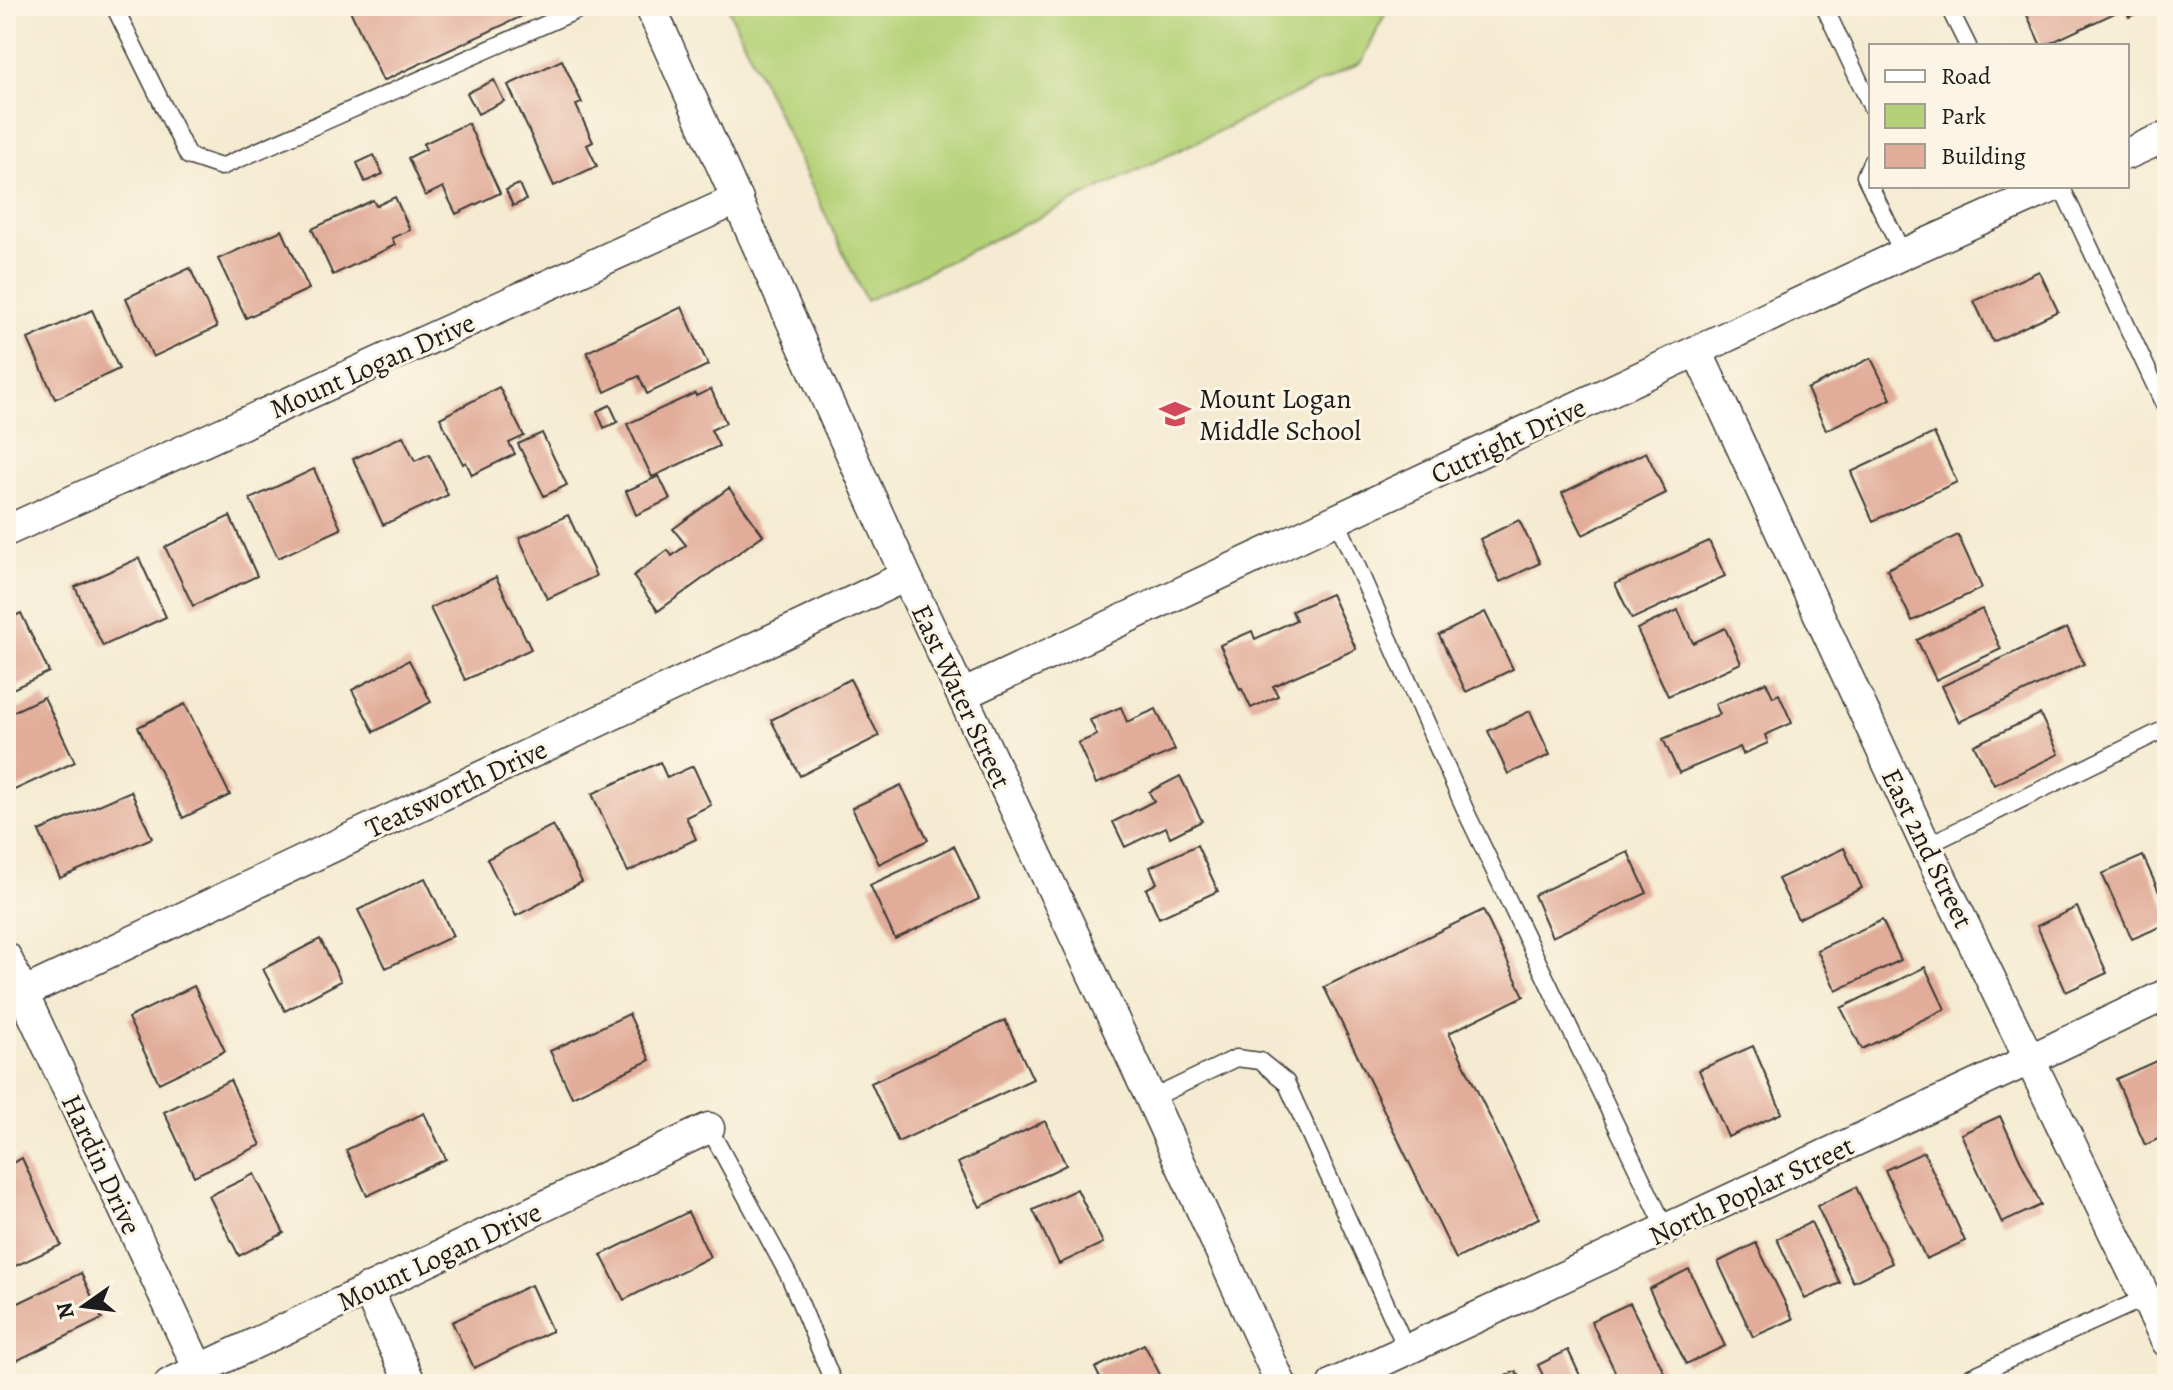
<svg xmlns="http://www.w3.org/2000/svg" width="2173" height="1390" font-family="Alegreya,serif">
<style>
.green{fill:#b5d178;stroke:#68764a;stroke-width:2}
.building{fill:#e1ac99}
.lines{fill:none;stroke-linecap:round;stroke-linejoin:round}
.service-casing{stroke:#3d3b37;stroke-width:19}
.minor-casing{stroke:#3d3b37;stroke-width:33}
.service{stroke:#fff;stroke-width:16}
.minor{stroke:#fff;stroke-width:30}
.labels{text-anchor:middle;stroke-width:6;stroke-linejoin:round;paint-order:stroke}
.street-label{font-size:28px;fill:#1c1c1c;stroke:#fcf5e5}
.poi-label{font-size:28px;fill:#1c1c1c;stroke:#fcf5e5;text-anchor:start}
</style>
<rect width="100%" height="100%" fill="#fcf5e5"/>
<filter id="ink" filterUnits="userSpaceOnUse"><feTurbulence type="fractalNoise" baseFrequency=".0125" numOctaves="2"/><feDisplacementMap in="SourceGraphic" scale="16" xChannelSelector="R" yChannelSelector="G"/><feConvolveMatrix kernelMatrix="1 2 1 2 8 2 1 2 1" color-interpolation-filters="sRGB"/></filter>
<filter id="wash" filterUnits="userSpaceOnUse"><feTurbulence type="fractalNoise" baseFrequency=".006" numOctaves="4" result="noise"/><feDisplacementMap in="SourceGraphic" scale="32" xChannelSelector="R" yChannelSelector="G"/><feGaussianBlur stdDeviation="1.8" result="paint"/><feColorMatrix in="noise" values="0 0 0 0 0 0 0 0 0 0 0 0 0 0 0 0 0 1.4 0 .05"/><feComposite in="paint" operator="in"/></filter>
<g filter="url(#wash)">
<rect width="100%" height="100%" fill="#f5ebd2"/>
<path class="green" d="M727,6H1385L1387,10L1362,62L866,301Z"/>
<g id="blocks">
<path class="building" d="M348,6H531L533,11L383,81Z
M2023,6H2152L2129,17L2125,8L2044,46H2041Z
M562,60L582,103L576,105L593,142L587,145L597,166L554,186L508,85Z
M494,80L504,101L478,114L467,93Z
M468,123L500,193L456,214L443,187L425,196L408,158L426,149L423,144Z
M374,155L383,174L365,182L357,163Z
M519,184L526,200L513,206L506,190Z
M395,197L410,230L392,238L395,245L333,275L312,229L373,200L376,206Z
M282,230L309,289L246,318L218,259Z
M190,268L217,327L153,357L126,298Z
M2039,271L2058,311L1993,342L1974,301Z
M682,307L708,365L647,394L639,376L605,392L587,352Z
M92,310L119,369L55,399L28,339Z
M1871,358L1891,399L1826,430L1807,389Z
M499,387L524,436L509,443L515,454L472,475L466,462L463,464L440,418Z
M711,389L726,423L711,430L719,446L652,477L627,424L695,393L696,396Z
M610,405L618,422L604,428L597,411Z
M542,433L567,485L544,496L518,444Z
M1934,433L1957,482L1873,521L1851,472Z
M403,436L415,461L429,454L448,495L383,525L353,459Z
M1646,452L1666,493L1583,535L1562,493Z
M314,469L341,529L278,558L250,499Z
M659,476L670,499L636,515L626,491Z
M729,488L763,535L658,611L633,576L668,550L672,556L686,545L673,529Z
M568,515L596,576L547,599L519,538Z
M230,516L257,576L193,606L165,547Z
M1519,520L1540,563L1500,582L1480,539Z
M1958,535L1982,588L1912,621L1887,569Z
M1709,541L1725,576L1632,619L1615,584Z
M139,558L166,617L103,646L75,587Z
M496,577L531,649L465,680L430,608Z
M1331,594L1356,649L1273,686L1278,696L1251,708L1242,689L1240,690L1220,645L1252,631L1255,639L1296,620L1292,611Z
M1982,609L2001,649L1936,680L1917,640Z
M1678,610L1693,643L1725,628L1741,663L1668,696L1637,629Z
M1485,612L1513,669L1466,692L1439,635Z
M21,613L49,672L6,692V620Z
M2067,628L2084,664L1959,722L1942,686Z
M409,660L431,702L374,732L352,690Z
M850,679L879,736L800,776L771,720Z
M1766,682L1773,697L1779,694L1792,723L1765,735L1768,743L1743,754L1740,747L1679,773L1663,739L1720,714L1715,704Z
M44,697L75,762L8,793L6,788V715Z
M185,704L230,795L183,818L138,727Z
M1121,707L1127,722L1156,709L1175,750L1096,784L1078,743L1097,735L1090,720Z
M1530,711L1550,755L1508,774L1488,731Z
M2040,714L2059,754L1994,785L1974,745Z
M660,762L667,778L693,766L711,805L686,817L696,839L628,872L592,794Z
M1180,776L1202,821L1170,837L1166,827L1125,847L1113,822L1154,801L1149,792Z
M901,785L928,840L879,864L852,808Z
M131,791L152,838L60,878L39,831Z
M553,825L582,882L516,916L487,859Z
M1197,845L1218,891L1159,918L1146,889L1157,883L1150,867Z
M954,846L979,899L895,939L870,885Z
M1844,848L1862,888L1798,919L1778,879Z
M1628,852L1647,893L1552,937L1534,895Z
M2143,856L2167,910V924L2132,939L2102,874Z
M425,878L453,936L386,968L358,910Z
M2077,907L2107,973L2066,992L2037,926Z
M1483,910L1524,996L1449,1033L1539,1218L1456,1259L1324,987Z
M1882,920L1901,960L1836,991L1817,950Z
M320,939L341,981L285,1011L263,969Z
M1925,967L1945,1009L1862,1049L1841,1008Z
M194,986L225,1051L159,1083L128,1018Z
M629,1014L650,1060L572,1097L550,1051Z
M1005,1020L1033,1079L898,1142L871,1083Z
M1753,1046L1782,1113L1728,1137L1699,1070Z
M2156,1061L2167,1085V1135L2145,1145L2116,1079Z
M230,1080L261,1145L194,1176L164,1112Z
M424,1113L446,1159L367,1196L346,1150Z
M2000,1116L2041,1205L2002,1223L1961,1134Z
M1045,1121L1066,1165L980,1207L958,1163Z
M1924,1152L1965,1241L1926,1259L1885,1170Z
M22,1158L61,1245L11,1268L6,1256V1166Z
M254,1174L284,1233L239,1256L209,1196Z
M1856,1187L1892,1263L1853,1282L1817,1206Z
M1077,1189L1103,1243L1059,1264L1033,1210Z
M688,1212L710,1257L624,1300L601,1255Z
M1811,1222L1840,1283L1805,1299L1777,1239Z
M1756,1243L1793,1319L1753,1337L1718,1262Z
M1689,1269L1725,1346L1686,1364L1649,1289Z
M81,1273L102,1319L16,1361L6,1341V1309Z
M531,1285L552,1331L474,1368L452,1322Z
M1630,1303L1667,1378L1654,1384H1621L1591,1321Z
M1144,1344L1165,1384H1103L1095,1368Z
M1568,1350L1584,1384H1547L1538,1365Z
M1516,1371L1523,1384H1488Z"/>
</g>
</g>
<g filter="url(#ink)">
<use href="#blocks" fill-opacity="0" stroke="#3d3b37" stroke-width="2"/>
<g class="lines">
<defs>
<path id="service" d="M114,6L188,156L221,167L587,6
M1824,6L1871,106
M1948,6L1968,46
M1871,162L1865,176L1903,254
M2061,186L2167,411
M1337,521L1468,816L1666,1229
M1926,846L2167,728
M1151,1099L1236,1058L1260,1061L1286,1082L1407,1350
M709,1128L789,1276L834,1384
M1955,1384L2147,1297"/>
<path id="minor" d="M650,6L906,576L1151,1099L1281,1384
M2127,154L2167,136
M1697,351L1926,846L2167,1342
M6,531L738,199
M962,695L1903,254L2055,186
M6,957L199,1370
M6,1001L906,576
M367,1289L411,1384
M169,1384L709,1128
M1333,1384L2031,1059L2167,994"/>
</defs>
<use href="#service" class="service-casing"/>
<use href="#minor" class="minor-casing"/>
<use href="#service" class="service"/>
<use href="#minor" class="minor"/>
</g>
</g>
<defs>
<symbol id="school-bare" viewBox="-9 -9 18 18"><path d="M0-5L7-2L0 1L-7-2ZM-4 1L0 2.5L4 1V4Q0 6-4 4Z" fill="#d1495b" stroke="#fcf5e5" stroke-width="2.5" paint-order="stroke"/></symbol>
</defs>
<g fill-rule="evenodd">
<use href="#school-bare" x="1153" y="392" width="44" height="44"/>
</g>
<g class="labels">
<g class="street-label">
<text transform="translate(372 365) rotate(-24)" y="10">Mount Logan Drive</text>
<text transform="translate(1508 440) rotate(-25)" y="10">Cutright Drive</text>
<text transform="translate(962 696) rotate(65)" y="10">East Water Street</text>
<text transform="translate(456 788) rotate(-25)" y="10">Teatsworth Drive</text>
<text transform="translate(1928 848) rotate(64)" y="10">East 2nd Street</text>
<text transform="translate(102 1164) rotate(65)" y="10">Hardin Drive</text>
<text transform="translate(1751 1190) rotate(-25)" y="10">North Poplar Street</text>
<text transform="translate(439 1256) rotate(-25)" y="10">Mount Logan Drive</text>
</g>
<g class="poi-label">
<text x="1199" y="408">Mount Logan<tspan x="1199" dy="32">Middle School</tspan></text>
</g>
</g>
<rect width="2173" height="1390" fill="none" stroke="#fcf5e5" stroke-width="32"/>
<rect x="1869" y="44" width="260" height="144" fill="#fcf5e5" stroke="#a29e95" stroke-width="2"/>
<rect x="1885" y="70" width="40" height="12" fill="#ffffff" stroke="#a29e95" stroke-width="2"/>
<text x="1941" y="84" font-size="24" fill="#1c1c1c">Road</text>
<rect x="1885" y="104" width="40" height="24" fill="#b5d178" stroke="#a29e95" stroke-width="2"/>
<text x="1941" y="124" font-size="24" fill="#1c1c1c">Park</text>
<rect x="1885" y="144" width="40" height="24" fill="#e1ac99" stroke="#a29e95" stroke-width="2"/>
<text x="1941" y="164" font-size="24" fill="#1c1c1c">Building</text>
<g transform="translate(84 1306) rotate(256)" stroke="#fcf5e5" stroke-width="6" paint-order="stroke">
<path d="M0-6L14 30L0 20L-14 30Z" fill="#1c1c1c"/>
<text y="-12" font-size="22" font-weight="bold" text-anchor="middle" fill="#1c1c1c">N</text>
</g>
</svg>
